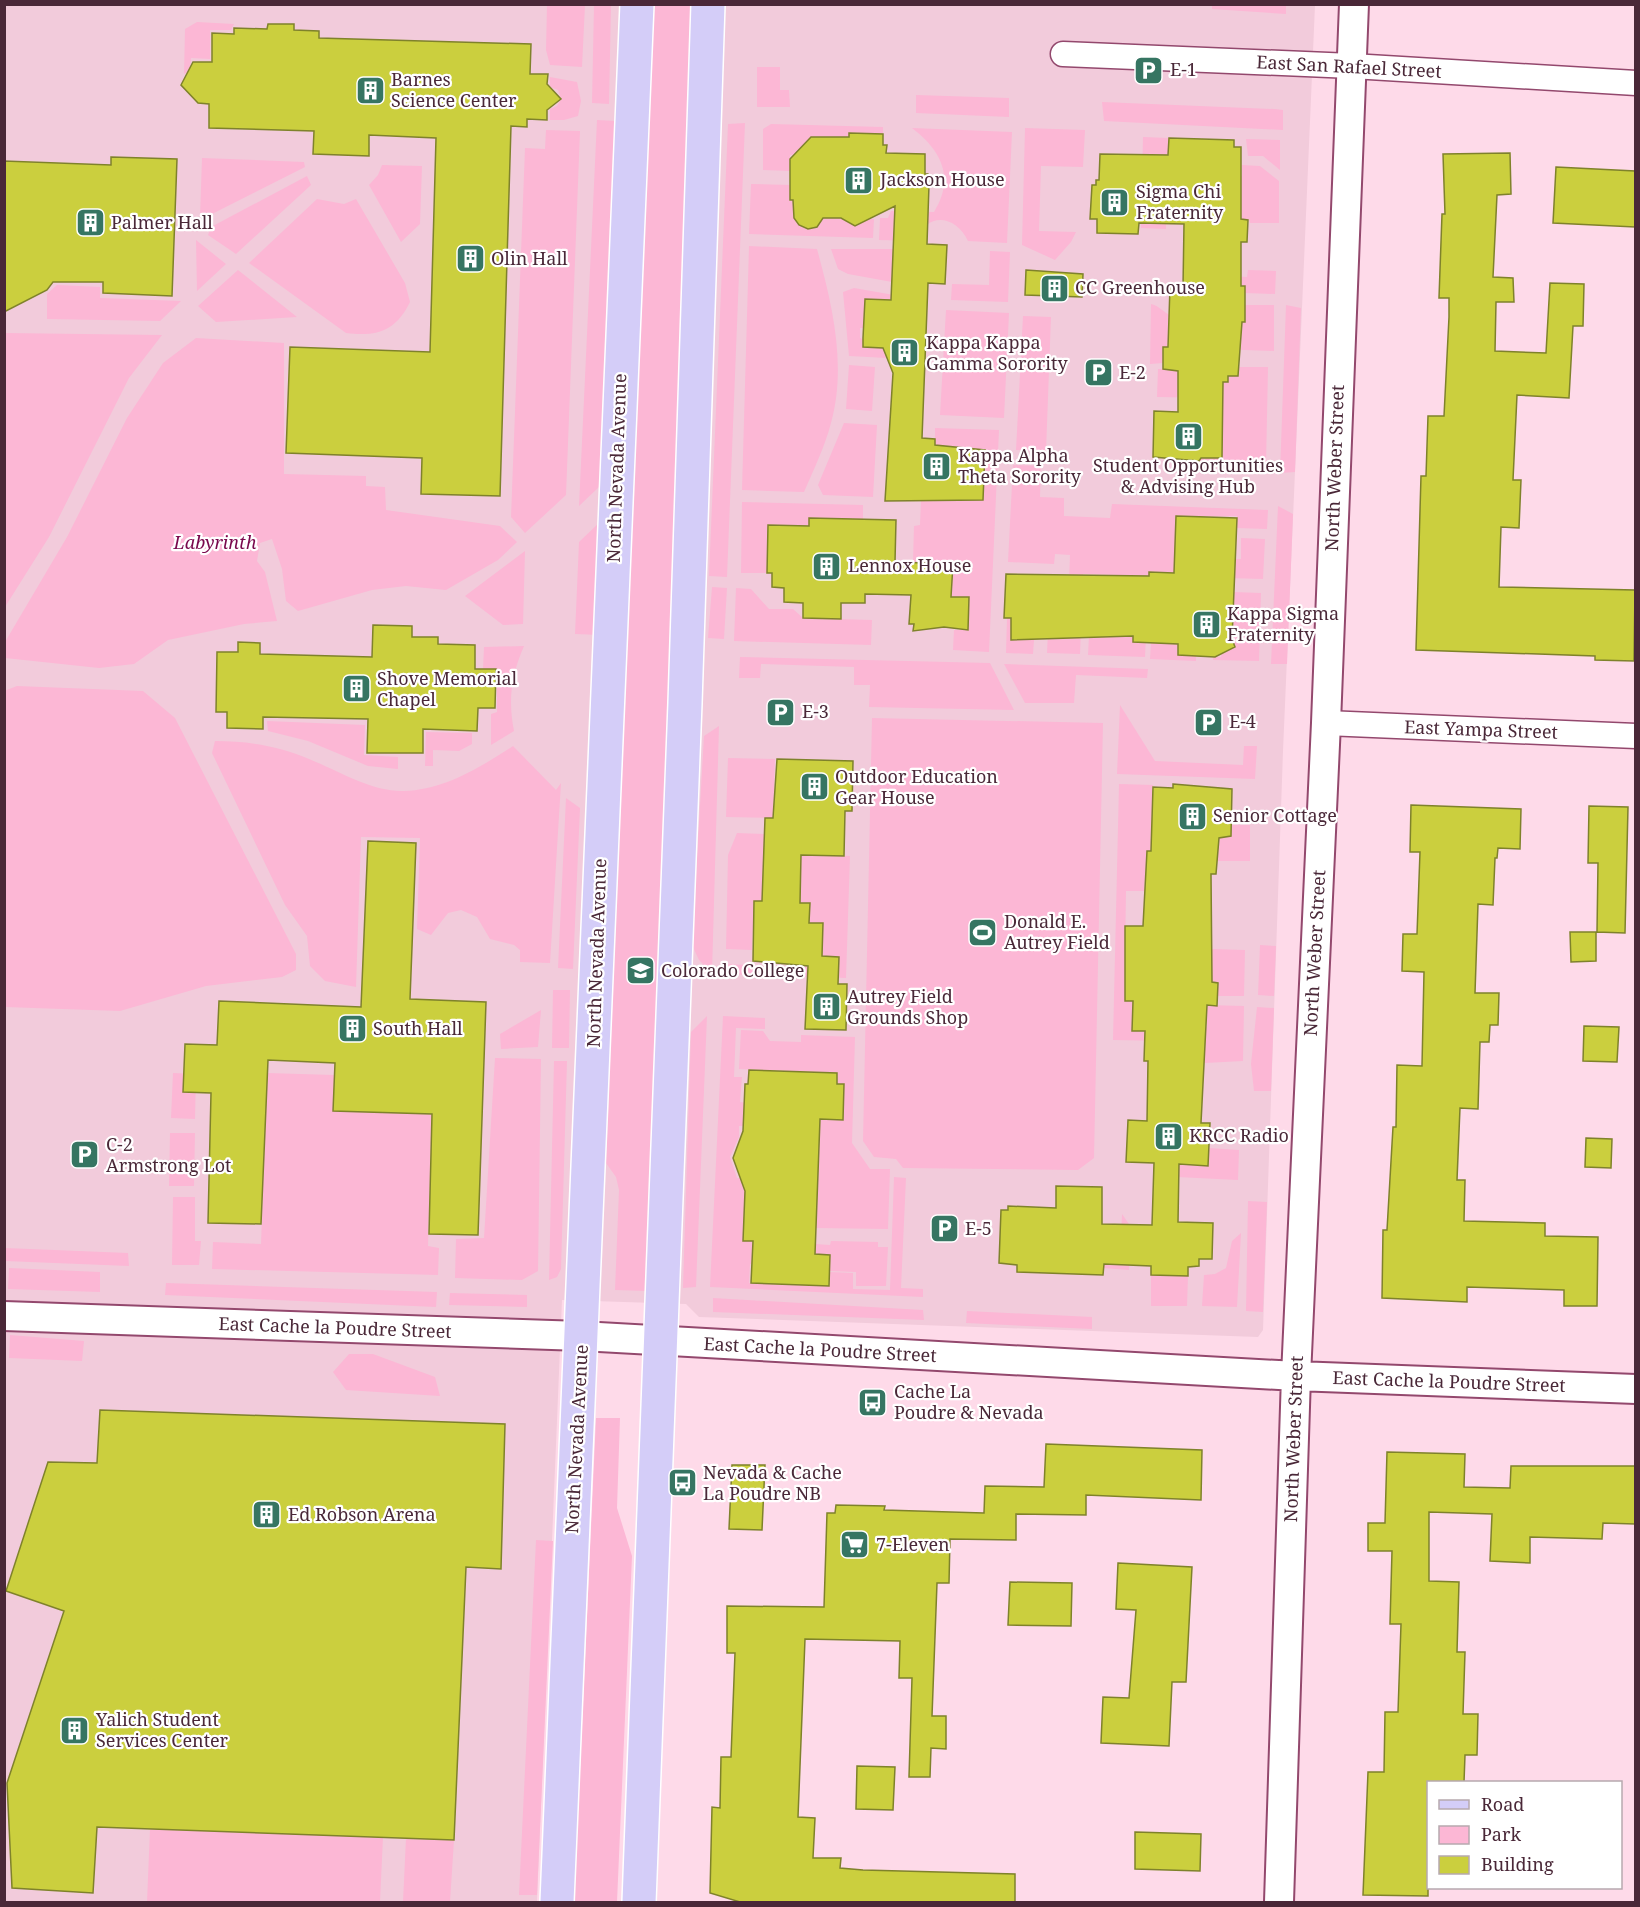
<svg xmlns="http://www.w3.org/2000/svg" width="1640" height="1907" font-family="'Noto Serif',serif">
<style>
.built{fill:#f2cbdb}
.green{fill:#fcb7d5}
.building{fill:#cbcf3e;stroke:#7f822b;stroke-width:1.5}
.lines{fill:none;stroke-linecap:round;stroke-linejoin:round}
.minor-casing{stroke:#93486d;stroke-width:27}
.tertiary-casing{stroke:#93486d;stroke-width:32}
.primary-casing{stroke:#fff;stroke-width:36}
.minor{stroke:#fff;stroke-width:24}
.tertiary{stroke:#fff;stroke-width:28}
.primary{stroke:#d4cdf8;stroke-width:33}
.labels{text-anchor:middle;stroke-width:4.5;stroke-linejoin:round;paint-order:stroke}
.street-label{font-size:18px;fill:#4a2838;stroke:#fff}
.poi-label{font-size:18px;fill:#4a2838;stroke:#fff;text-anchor:start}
.park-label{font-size:18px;font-style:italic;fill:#79084d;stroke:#fff}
</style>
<rect width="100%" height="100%" fill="#fedae9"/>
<path class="built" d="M5,5H1315L1283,751L1263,1330L1258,1337L699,1317L686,1304L562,1300L537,1902H5Z"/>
<path class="green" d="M547,5H585L582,67L550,65L546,50Z
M594,5H611L609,104L592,103Z
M653,5H695L647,1291L615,1290L619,1190L616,1177L606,1163Z
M1212,5H1286V14L1212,9Z
M197,22L234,24L231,30H210V59L191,58L190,71L184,74L185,29Z
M757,67H780V90H789L790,107H757Z
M550,77L577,82L581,101L578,116L564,120H550V109L557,106L561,99L558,90L550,87Z
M916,95L1009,98V117L916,113Z
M1102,102L1275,109L1283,110V130L1104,121Z
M597,120L616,121L600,486L579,506Z
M745,123L727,577L709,576L728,124Z
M771,124L883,127V134L849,133V143C834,143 825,137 811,137L804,144V154L790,155V171L763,170V129Z
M912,128L1012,132L1007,243L968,241C956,215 926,211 917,241L879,240L880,218H888L891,211L934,212C955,178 942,151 912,128Z
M1025,128L1085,130L1083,167L1041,166L1039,231L1076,232L1071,242L1055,260L1022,245Z
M546,130L580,131L566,495L525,533L511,517L525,148L545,149Z
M1143,137L1169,138L1168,180L1242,176V165L1260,166L1279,181V223H1250L1249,220L1241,219V206L1166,205V229L1141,228Z
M1246,139L1280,140V170L1263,156H1248Z
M202,158L304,162L305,167L206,217H200Z
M382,165L422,166L420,224L401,242L369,185L378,175Z
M307,176L311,185L236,254L208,235L211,227Z
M751,184L790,185L800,200L794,218C800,227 806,229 817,227L823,218H846L849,223L857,225L863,219H874L873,238L749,234Z
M317,199L344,204L356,199L405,283L410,302C396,331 377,337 346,333L249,263Z
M196,240L226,264L197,291Z
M749,246L817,249C832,304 847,365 831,423C825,446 814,469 804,492L742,490Z
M831,249H893L892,282L848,274L838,269Z
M990,251L1010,252L1008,302L951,300L952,284L989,285Z
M238,270L297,317L216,322L198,306Z
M1248,270L1276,271L1275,294L1245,293V286H1232V276L1247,277Z
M57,285L100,287V298L181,301L160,321L47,319V294Z
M854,288L928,301L865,299L864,328H860V338L883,348L887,358L849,356L843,292Z
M1151,304C1160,306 1164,313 1172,316C1195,324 1221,321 1245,322V305H1274V351L1163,347V363L1150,364Z
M1286,305L1301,308L1295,472L1280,473Z
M946,310L1009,313L1004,418L940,415Z
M1023,316L1051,317L1046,451L1016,450Z
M5,333L162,335L129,378L49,537L5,607Z
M196,338L284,343V474L366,476V486L385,487L386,510L500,526L517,542L498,560L446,590L406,586L372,590L298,611L286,601L282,569L272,539L260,543L257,561L265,572L277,621L244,624L168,640L134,664L99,668L5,658V642L67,537L127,418L163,363Z
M849,365L875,367L872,411L846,409Z
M1238,367H1268L1266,465L1172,463L1166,457L1198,461L1211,398L1157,397L1158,369H1178L1228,381V376Z
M844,423L877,425L873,497L823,495L818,485Z
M935,428L999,430L989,652L953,650L954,630H968L969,598L951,597L953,564L913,562L914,526L920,525L921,500L954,501L957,447L935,445Z
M1013,465L1041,466L1040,497L1064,498V516L1110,518L1112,504L1268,510L1267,529L1237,528V516L1176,517L1175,541L1231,559H1241V538L1265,539L1263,579L1194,577L1181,585L1178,654L1196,656V661L1150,659L1151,643L1169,612L1170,573L1149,572L1145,657L1088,655L1089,636L1118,575L1083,574L1080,654L1047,653L1050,590L1069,581L1070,555L1055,554L1054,564L1008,562Z
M742,502L863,505V530L845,519L810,518L809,526L768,525L767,573H741Z
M1278,506L1293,514L1287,664H1271Z
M602,520L600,635L575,634L579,542Z
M525,551L523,624L503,625L465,596Z
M712,587L727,588L724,639L708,638Z
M736,588L751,589L769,609H793L803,618L872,620L871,645L734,641Z
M1233,592L1261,593L1259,661L1213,660V657H1221L1222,651L1233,648Z
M1007,618H1011V639L1034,640L1033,654L1006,653Z
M524,646C511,676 508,700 514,731L491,745V714L497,712V669H483L484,647Z
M740,657L990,663L1014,710L869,707L870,685H854V667L761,664L760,678H739Z
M1004,664L1148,669L1147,678L1076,675L1074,703H1025Z
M17,686L143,691L175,718L296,954V970L282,977L206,986L120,1011L5,1007L4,691Z
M1120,705L1155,761L1243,765L1244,746H1257L1255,779L1117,774Z
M872,718L1103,723L1094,1158L1078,1170L903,1168L896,1159L874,1157L863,1141Z
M267,721L365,725L364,755L398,757V769L368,766L308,741L268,731Z
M719,726L712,973L699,960L692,945L704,736Z
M426,732L472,733V744L459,751L433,750V766H425Z
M215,741C248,741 279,746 309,759C339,771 372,792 404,791C444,790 481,767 513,746L556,790L561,783L550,963L520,962V950L514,945L490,939L477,917L461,910L448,913L431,935L417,929L420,838L361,837L356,987L325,981L310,966L307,936L285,905L212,753Z
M728,758L775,759L773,818L726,817Z
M1119,784L1153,785L1152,822L1158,836L1223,838L1231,835V825H1250V861H1218V850L1147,851V869L1156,877H1145L1144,891H1126L1125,955L1212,958V949L1245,950L1244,996H1217V983L1167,981L1125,988V1001H1133L1132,1031C1158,1033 1181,1027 1207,1027V1005L1244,1006L1243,1061L1205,1063V1046L1168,1045L1167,1041L1113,1040Z
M566,798L580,808L573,969L558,968Z
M737,833L764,834V859L801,874V855L850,856L846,978L721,974V964L839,968V957L822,956L823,924L809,923L810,903L754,901L752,950L726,949L728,855Z
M1260,945L1276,946L1274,996L1258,995Z
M553,990H570L569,1048H552Z
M1257,1007L1274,1008L1271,1091H1254L1251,1064Z
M541,1010L538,1047L501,1049L500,1034Z
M707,1016L696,1287L683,1288L691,1032Z
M723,1016L765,1018V1029L736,1028L734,1077H742L740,1102L747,1103L746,1126H739V1137L730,1157L737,1178L747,1179L744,1240L752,1241L753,1247L765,1264H750L749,1283L828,1286L829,1272L853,1273V1289L890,1290L894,1177L906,1178L901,1288L923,1289V1297L710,1287Z
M741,1030L763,1031L770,1041L801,1042V1035L855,1037L852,1143L870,1169H890L888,1229L815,1228L820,1119H843L844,1084H837V1073L739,1069Z
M495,1058L541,1059L538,1271L522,1280L455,1278L456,1239L484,1238Z
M554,1061H567L561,1269L557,1277L549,1280Z
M173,1073L196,1074L195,1119L171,1118Z
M267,1073L334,1075V1111L432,1114L428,1246L439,1248L438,1275L212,1269L213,1242L261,1244Z
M170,1133H195L194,1186H169Z
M1209,1148L1239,1150L1238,1180L1177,1177L1178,1164L1208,1166Z
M173,1197H195V1241H201L199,1265H172Z
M1248,1201L1267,1202L1263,1312L1246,1311Z
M1122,1214L1131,1227L1129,1270L1103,1268L1104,1264H1120Z
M1241,1233L1237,1307L1202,1306L1204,1275L1215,1274L1226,1268L1232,1241Z
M831,1241L878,1242V1247H888L886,1286H856V1272L830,1271V1255L814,1254L815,1244L830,1245Z
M5,1248L128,1253L129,1266L5,1261Z
M9,1268L100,1272V1292L8,1289Z
M1151,1275L1188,1276L1187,1306H1151Z
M166,1283L437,1292L436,1307L165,1295Z
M450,1293L527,1295V1307L449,1305Z
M713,1298L923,1310L924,1320L713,1312Z
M967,1311L1092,1317V1329L966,1323Z
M10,1335L84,1341L82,1361L9,1358Z
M349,1354H373L435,1377L440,1396L346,1390L333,1372Z
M596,1418H620L617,1508L632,1556L617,1902H574Z
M536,1540L553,1541L537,1895H519Z
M150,1829L383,1837L380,1902H147Z
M406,1838L454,1840L450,1902H403Z"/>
<path class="building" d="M268,24H294V30L319,31V38L531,44L530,74H548L547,84L561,99L547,110V120L527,119V127L511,126L500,496L421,494L422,458L286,453L290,347L430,352L436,138L369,135V156L313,154L314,131L209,128V104L198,103L181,85L193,62H212V33L234,34V28L267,29Z
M849,133L883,134V145H887L886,153L925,154V174H928L929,185L927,244L947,245L945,284L928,283L922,438L935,439V445L985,450L983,500L885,501L893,373L883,348L863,347V338L865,299L891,300L895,206L855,226L841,218H823L817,227L808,229L799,225L794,218L793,200H790V159L811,137H849Z
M1169,138L1234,140V147H1241V219L1248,220L1247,242H1241V286H1245V322H1242L1238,376H1228V382H1223L1222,458H1201L1199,461L1153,457L1154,411L1178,412V371L1163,369V347H1168L1170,287H1183L1184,224L1139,223L1138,234L1097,233V219H1090L1092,185H1096V180H1099L1100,154L1168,155Z
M1510,153L1511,194L1497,195L1493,277L1513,278L1514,302H1496L1495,351L1546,353L1550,283L1584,284L1583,326H1573L1569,398L1517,395L1513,480H1521L1519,528L1501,527L1499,587L1635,590L1634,661L1595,660V656L1416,650L1421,476H1426L1428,416H1444L1449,317V298H1439L1442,214H1445L1443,154Z
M111,157L177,159L172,296L103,293V282H53L47,290L4,312V161L111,165Z
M1556,167L1635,171V227L1553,223Z
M1026,270L1083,274L1082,297L1025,295Z
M1176,516L1237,518L1232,639L1235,647L1215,657L1178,655V644L1133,642V636L1011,640V618H1004L1006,574L1149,576V572L1174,573Z
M809,518L896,520L895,562L953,564L951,597H969L968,630L944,627L913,631L914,624H909L911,595L865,594V603H841V619L803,618V603L784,602V588L772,587V573H767L768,525L809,526Z
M373,625L412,626V637H438V644L475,645V669H496L495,708H478L477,731L423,729V753H367L368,719L263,717V729L227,728V712H216L217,652H238V642L260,643V654L372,657Z
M777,759L853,761L852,811H845L844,856L801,855L800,903H810L809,923H823L822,956L839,957L838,984H847L846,1030L805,1029L808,966L753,961L754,901H762L765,818H773Z
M1173,784L1232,789L1231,836L1219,838L1216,874H1211L1212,982L1218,983L1217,1006L1207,1005L1201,1123H1210L1208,1166L1179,1164L1178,1222L1213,1223L1212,1259H1199V1266L1188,1267V1276L1151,1275V1266L1104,1264L1103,1275L1017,1272V1265L999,1263L1001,1210H1008V1206L1056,1208V1186L1102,1187V1224L1152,1225L1154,1163L1126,1162L1128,1120L1147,1121L1148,1061H1144L1145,1031H1132L1133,1001H1125V926H1143L1147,851H1151L1153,787L1173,788Z
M1411,805L1521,809L1520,849L1498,848L1497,858H1495L1493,905L1478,904L1475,993H1499L1498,1025H1490L1489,1042H1480L1478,1109L1460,1108L1457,1180H1465L1464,1221L1545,1223V1236L1598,1237L1597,1306H1564V1290L1467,1287V1302L1382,1298L1383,1230H1387L1393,1127H1396L1397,1065L1422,1066L1424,972L1402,971L1403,934H1417L1420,852H1410Z
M1589,806L1628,807L1625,933L1597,932L1598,863H1588Z
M368,841L416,843L410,999L486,1002L478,1235L429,1234L432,1114L333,1111L335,1063L268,1060L261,1224L208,1223L211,1093L183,1092L185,1044L217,1045L219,1001L361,1007Z
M1570,932H1596V961L1571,962Z
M1584,1026L1619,1027L1617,1062L1583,1061Z
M749,1070L837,1073V1084H844L843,1120L820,1119L815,1254L830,1255L829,1286L751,1283L753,1241H743L745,1191L733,1158L743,1131L745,1084H748Z
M1586,1138L1612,1139L1611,1168L1585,1167Z
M100,1410L505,1424L501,1569L466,1567L454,1840L97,1827L93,1893L12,1888L7,1783L64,1611L6,1591L48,1462L97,1463Z
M1046,1444L1202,1450L1201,1500L1086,1495V1515L1016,1514V1540L950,1539L949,1583H937L932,1716H946V1749L931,1748L930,1777H909L912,1678H899L900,1641L805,1639L798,1817L815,1818L813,1858H841L840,1868L863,1870L1015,1874V1902H740L710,1893L712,1807L720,1808L721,1757H731L735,1653H727V1606L824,1607L827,1513H835L836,1505L885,1506L884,1510L984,1513L985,1486L1044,1487Z
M1387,1452L1465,1454L1464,1487L1510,1488L1511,1466H1635V1524L1603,1523L1602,1539L1530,1537V1563L1490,1561L1492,1514L1429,1512V1581L1459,1582L1457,1652H1465L1463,1714H1478L1477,1755H1465L1464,1782H1428V1896L1363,1895L1368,1772H1384L1385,1712H1398L1401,1624H1390L1392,1551H1368V1523H1385Z
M732,1465H765L762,1530L729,1529Z
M1118,1563L1192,1567L1186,1682H1172L1169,1746L1101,1743L1103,1697L1129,1698L1136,1610L1116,1609Z
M1010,1582L1072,1583L1071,1626L1008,1625Z
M857,1766L895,1767L893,1810L856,1809Z
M1135,1832L1201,1834L1200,1871L1135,1869Z"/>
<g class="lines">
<defs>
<path id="minor" d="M1063,54L1352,66L1636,83
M1326,723L1636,736"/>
<path id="tertiary" d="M4,1316L581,1336L1296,1376L1636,1389
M1279,1902L1296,1376L1326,723L1354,4"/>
<path id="primary" d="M557,1902L637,4
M639,1902L685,703L708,4"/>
</defs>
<use href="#minor" class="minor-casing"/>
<use href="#tertiary" class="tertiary-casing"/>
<use href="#primary" class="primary-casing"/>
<use href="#minor" class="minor"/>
<use href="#tertiary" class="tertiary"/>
<use href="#primary" class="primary"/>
</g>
<defs>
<symbol id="parking-square" viewBox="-11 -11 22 22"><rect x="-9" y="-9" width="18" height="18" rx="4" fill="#367562" stroke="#fff"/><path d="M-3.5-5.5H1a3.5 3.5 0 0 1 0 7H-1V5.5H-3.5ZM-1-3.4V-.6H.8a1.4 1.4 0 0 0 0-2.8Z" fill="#fff"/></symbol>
<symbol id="building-square" viewBox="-11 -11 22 22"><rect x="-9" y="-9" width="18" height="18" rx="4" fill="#367562" stroke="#fff"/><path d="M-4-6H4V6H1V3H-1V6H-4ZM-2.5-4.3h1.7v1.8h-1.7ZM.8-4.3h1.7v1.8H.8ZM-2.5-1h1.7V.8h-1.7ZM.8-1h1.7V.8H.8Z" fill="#fff"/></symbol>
<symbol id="stadium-square" viewBox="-11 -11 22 22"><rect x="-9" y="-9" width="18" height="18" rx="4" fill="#367562" stroke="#fff"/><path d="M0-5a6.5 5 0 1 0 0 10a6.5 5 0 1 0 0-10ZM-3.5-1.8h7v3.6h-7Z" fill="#fff"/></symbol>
<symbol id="university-square" viewBox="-11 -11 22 22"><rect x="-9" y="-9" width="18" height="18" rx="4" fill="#367562" stroke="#fff"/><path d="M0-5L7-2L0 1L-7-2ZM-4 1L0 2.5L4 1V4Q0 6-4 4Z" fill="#fff"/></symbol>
<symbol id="bus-square" viewBox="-11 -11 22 22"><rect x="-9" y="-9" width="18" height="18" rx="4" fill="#367562" stroke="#fff"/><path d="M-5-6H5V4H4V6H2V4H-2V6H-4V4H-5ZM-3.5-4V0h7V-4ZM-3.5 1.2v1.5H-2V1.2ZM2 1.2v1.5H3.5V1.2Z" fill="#fff"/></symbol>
<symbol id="supermarket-square" viewBox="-11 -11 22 22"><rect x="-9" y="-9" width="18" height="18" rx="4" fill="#367562" stroke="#fff"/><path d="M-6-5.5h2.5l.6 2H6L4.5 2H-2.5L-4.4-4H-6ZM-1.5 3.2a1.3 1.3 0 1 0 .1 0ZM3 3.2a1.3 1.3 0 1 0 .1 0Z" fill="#fff"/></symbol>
</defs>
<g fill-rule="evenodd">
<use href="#parking-square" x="1132" y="54" width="33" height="33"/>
<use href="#building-square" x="354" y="74" width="33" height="33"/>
<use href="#building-square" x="842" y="164" width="33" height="33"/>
<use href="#building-square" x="1098" y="186" width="33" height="33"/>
<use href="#building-square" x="74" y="206" width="33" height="33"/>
<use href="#building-square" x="454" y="242" width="33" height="33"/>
<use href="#building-square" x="1038" y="272" width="33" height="33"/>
<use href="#building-square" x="888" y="336" width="33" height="33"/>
<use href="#parking-square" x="1082" y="356" width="33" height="33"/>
<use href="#building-square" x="1172" y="420" width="33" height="33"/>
<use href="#building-square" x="920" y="450" width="33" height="33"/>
<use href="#building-square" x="810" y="550" width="33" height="33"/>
<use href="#building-square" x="1190" y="608" width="33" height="33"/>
<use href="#building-square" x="340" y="672" width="33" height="33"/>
<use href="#parking-square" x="764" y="696" width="33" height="33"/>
<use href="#parking-square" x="1192" y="706" width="33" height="33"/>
<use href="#building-square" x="798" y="770" width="33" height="33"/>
<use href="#building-square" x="1176" y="800" width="33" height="33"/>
<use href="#stadium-square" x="966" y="916" width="33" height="33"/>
<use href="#university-square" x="624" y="954" width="33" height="33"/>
<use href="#building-square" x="810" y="990" width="33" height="33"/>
<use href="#building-square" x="336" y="1012" width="33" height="33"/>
<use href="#building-square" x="1152" y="1120" width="33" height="33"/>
<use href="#parking-square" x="68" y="1138" width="33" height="33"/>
<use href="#parking-square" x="928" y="1212" width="33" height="33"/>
<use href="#bus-square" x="856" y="1386" width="33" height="33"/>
<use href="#bus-square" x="666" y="1466" width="33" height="33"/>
<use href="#building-square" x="250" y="1498" width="33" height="33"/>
<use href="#supermarket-square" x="838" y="1528" width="33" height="33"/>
<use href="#building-square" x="58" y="1714" width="33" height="33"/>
</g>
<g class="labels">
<g class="street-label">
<text transform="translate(1349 67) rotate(3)" y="6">East San Rafael Street</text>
<text transform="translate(617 468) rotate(-88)" y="6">North Nevada Avenue</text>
<text transform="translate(1335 468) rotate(-88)" y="6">North Weber Street</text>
<text transform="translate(1481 730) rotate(2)" y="6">East Yampa Street</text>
<text transform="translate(597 953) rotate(-88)" y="6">North Nevada Avenue</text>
<text transform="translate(1315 953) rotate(-87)" y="6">North Weber Street</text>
<text transform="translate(335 1328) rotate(2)" y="6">East Cache la Poudre Street</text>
<text transform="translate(820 1350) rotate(3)" y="6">East Cache la Poudre Street</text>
<text transform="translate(1449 1382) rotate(2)" y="6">East Cache la Poudre Street</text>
<text transform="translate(577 1439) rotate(-87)" y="6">North Nevada Avenue</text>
<text transform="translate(1294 1439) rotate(-88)" y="6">North Weber Street</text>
</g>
<g class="poi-label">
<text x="1170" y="76">E-1</text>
<text x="391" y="86">Barnes<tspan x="391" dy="21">Science Center</tspan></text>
<text x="880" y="186">Jackson House</text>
<text x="1136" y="198">Sigma Chi<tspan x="1136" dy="21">Fraternity</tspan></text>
<text x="111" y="229">Palmer Hall</text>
<text x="491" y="265">Olin Hall</text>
<text x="1075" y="294">CC Greenhouse</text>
<text x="926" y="349">Kappa Kappa<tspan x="926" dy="21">Gamma Sorority</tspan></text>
<text x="1119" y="379">E-2</text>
<text x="958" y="462">Kappa Alpha<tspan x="958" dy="21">Theta Sorority</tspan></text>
<text x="1188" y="472" text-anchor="middle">Student Opportunities<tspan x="1188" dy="21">&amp; Advising Hub</tspan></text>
<text x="848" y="572">Lennox House</text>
<text x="1227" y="620">Kappa Sigma<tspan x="1227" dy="21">Fraternity</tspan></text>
<text x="377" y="685">Shove Memorial<tspan x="377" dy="21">Chapel</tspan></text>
<text x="802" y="718">E-3</text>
<text x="1229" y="728">E-4</text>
<text x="835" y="783">Outdoor Education<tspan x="835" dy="21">Gear House</tspan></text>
<text x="1213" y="822">Senior Cottage</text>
<text x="1004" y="928">Donald E.<tspan x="1004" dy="21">Autrey Field</tspan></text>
<text x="661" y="977">Colorado College</text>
<text x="847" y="1003">Autrey Field<tspan x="847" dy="21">Grounds Shop</tspan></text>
<text x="373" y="1035">South Hall</text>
<text x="1189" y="1142">KRCC Radio</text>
<text x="106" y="1151">C-2<tspan x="106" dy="21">Armstrong Lot</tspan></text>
<text x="965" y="1235">E-5</text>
<text x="894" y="1398">Cache La<tspan x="894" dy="21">Poudre &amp; Nevada</tspan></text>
<text x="703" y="1479">Nevada &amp; Cache<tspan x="703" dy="21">La Poudre NB</tspan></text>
<text x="288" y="1521">Ed Robson Arena</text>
<text x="876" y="1551">7-Eleven</text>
<text x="96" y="1726">Yalich Student<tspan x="96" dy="21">Services Center</tspan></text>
</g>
<g class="park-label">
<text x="215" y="549">Labyrinth</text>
</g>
</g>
<rect width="1640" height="1907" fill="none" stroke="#4a2838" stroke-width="12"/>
<rect x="1427" y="1781" width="195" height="108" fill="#ffffff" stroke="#b7a9af" stroke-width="1.5"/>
<rect x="1439" y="1800" width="30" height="9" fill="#d4cdf8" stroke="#b7a9af" stroke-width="1.5"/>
<text x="1481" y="1811" font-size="18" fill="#4a2838">Road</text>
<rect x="1439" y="1826" width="30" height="18" fill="#fcb7d5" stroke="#b7a9af" stroke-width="1.5"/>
<text x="1481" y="1841" font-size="18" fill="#4a2838">Park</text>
<rect x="1439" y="1856" width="30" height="18" fill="#cbcf3e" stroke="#b7a9af" stroke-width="1.5"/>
<text x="1481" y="1871" font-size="18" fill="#4a2838">Building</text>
</svg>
